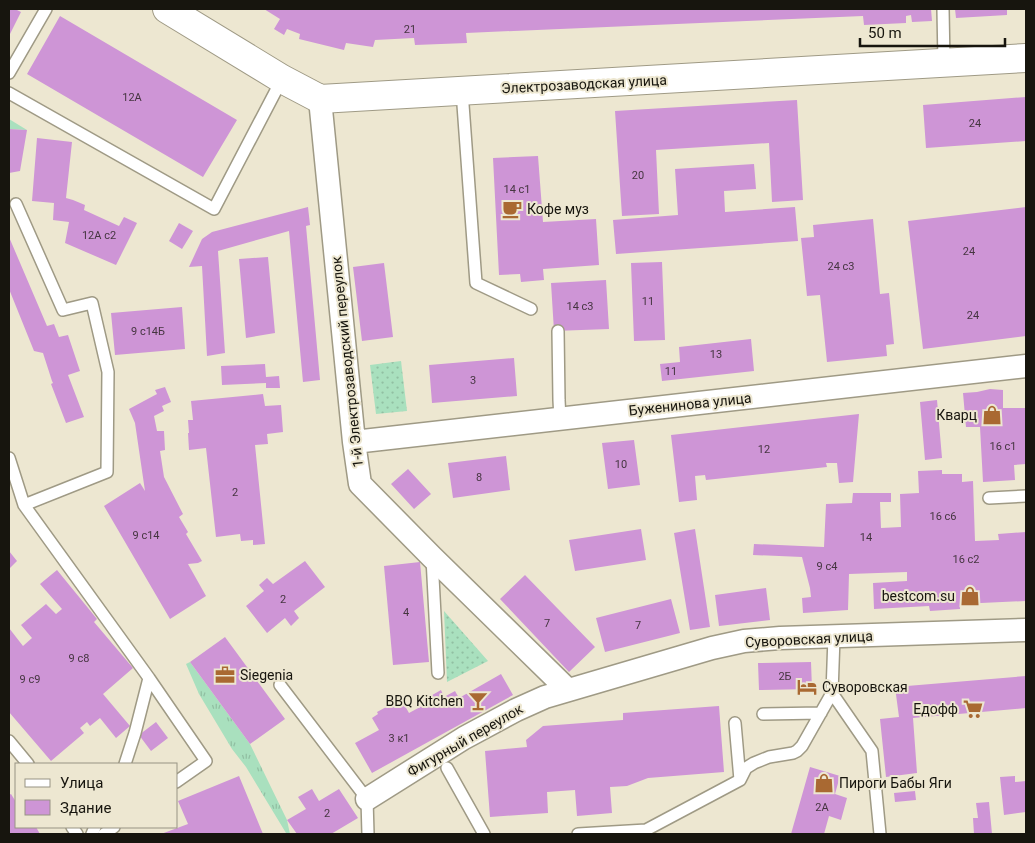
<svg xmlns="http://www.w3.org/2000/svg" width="1035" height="843" font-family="Roboto,sans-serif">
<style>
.grass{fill:url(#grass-tufts)}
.park{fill:url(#park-dots)}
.building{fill:#ce95d6}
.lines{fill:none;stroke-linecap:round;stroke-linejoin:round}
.service-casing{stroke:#9f9a85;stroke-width:14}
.minor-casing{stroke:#9f9a85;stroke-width:25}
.tertiary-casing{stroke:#9f9a85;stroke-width:30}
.service{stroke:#fff;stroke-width:11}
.minor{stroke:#fff;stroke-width:22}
.tertiary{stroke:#fff;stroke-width:28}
.labels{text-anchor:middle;stroke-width:4;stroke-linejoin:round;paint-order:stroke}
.number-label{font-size:11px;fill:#453540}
.street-label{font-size:14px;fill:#17150e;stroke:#ede7d1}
.poi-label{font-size:14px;fill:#17150e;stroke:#ede7d1;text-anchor:start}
</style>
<defs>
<pattern id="grass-tufts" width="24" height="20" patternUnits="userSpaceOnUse" patternTransform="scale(1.25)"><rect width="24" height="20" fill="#a9e0be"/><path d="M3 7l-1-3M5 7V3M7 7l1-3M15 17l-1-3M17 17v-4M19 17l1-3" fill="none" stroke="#91bfa2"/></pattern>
<pattern id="park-dots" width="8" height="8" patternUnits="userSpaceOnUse" patternTransform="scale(1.25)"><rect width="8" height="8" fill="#a9e0be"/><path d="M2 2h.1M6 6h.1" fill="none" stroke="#91bfa2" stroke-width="1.8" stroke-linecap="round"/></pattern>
</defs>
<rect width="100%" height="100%" fill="#ede7d1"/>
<path class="grass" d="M9,119L27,130L9,129Z
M190,662L250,744L287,820L290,834L286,833L246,767L232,749L199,694L186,664Z"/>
<path class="park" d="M401,361L407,411L376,414L370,365Z
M444,611L488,661L447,682Z"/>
<path class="building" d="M9,9H15L21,12L9,36Z
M264,9H931L932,21L912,22L911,15L906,16V23L864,25L863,16L466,33L467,43L415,45L414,38L375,40L373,47L346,43L344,50L299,39L300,34L287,29L284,35L274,29L280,19Z
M955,9H1007V15L956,18Z
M60,16L237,120L203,177L27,74Z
M1026,97V141L926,148L923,105Z
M797,100L803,200L772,202L769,143L656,150L659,214L622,216L615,111Z
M9,129L27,130L20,171L9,173Z
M37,138L72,142L66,198L73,200L85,205L84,210L119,226L124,217L137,223L116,265L65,243L69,222L53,220L54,203L32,201Z
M538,156L543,222L596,219L599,265L543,269L544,280L521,282L520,274L499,275L493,158Z
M754,164L756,189L724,191L725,212L795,207L798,241L616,254L613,220L678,215L675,169Z
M308,207L310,225L306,226L320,380L303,382L289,231L218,251L225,353L207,356L202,266L189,267L202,239L212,232Z
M1026,207V336L923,349L908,221Z
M873,219L880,294L889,293L894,344L886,345L887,356L827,362L820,295L807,296L801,238L814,237L813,225Z
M179,223L193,231L182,249L169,241Z
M9,237L47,326L54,324L59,337L68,335L80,371L68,375L84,417L66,423L51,384L53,383L52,381L43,353L34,351L9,289Z
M268,257L275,333L246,338L239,259Z
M662,262L665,340L634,341L631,263Z
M384,263L393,337L362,341L353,267Z
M606,280L609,329L554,331L551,283Z
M182,307L185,349L115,355L111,313Z
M751,339L754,371L662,381L660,364L680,362L679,347Z
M514,358L517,396L432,403L429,365Z
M265,364L266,377L279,376L280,388H266V383L222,385L221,366Z
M165,387L171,402L162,406L164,411L154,416L157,431H164L165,450L160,451L164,477L183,514L179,517L188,532L186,534L202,561L198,563L188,564L206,596L170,619L104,506L140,483L145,491L135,423L129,409L157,394L155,390Z
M990,389L1003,390V408H1026V464L1014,465L1015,480L983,482L980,427H966L963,393L977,392Z
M263,394L265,406L281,405L283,432L267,434L268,444L255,445L265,544L253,545V540L241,541L240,534L216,537L206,448L189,450L188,433H189L188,420H193L191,401Z
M937,400L942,458L925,460L920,402Z
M859,414L853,482L839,483L837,463H826L827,467L706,480L705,475L695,476L697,500L679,502L671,435Z
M634,440L640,485L608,489L602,443Z
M506,456L510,490L453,498L448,463Z
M408,469L431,494L414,509L391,484Z
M942,470V474H962V482L973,481L975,541L999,540L998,534L1026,532V601L960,604V609L930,611L929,606L874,609L873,583L907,581V572L849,574L848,610L803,613L802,598L811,597L810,588L802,557L753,555L754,544L824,547L826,504L852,503L853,493H891V502H880L881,528L901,527L900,494L919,493L918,471Z
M641,529L646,560L575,571L569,540Z
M695,529L710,627L690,630L674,533Z
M9,551L17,561L9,569Z
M305,561L325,587L294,611L299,618L291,626L285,618L267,633L246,606L264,591L259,585L267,578L273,584Z
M420,562L429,662L393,665L384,566Z
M57,570L97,619L94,622L133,668L103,694L130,726L116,738L100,718L90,726L87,722L80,728L84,733L51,761L9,712V628L23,646L32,638L21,625L46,604L56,614L62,609L40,584Z
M525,575L595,647L569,672L500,599Z
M766,588L770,620L719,626L715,595Z
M671,599L680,633L605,652L596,618Z
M225,637L285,719L250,744L190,662Z
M811,662L812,689L759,690L758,663Z
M501,674L513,695L372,773L355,743L379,730L372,718L378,714L377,712L401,699L409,713L422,706L420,702L441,690L444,697L455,691L459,698Z
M1026,676V708L913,718L917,773L886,777L880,719L899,717L895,687Z
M719,706L724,772L648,778L627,786L610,787L612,813L577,816L575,790L547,792L548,813L490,817L485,751L527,747L526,740L543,726L623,720V713Z
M156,722L168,738L151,751L139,735Z
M810,767L840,776L835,794L847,798L841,820L829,816L824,834H791Z
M239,776L263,834H161L188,824L178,801Z
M1015,776V782L1026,781V812L1004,815L1000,777Z
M312,789L319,801L339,789L358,818L331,834H297L287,820L306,809L298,797Z
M915,791L916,800L895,802L894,793Z
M11,794L16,802V827H36L40,834H9V795Z
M989,802L992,834H974L973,818H978L976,803Z"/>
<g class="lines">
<defs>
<path id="service" d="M943,9L944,63
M9,73L46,9
M462,91L476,283L531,309
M9,93L214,209L282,79
M16,204L63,310L92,303L108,372L107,472L24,505
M558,331L559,400L560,419
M9,458L24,505L149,678L135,733L125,764
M989,498L1026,496
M432,558L438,673
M834,637L832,693L872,751L880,834
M149,678L206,761L176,782
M280,685L367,799L368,834
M763,714L821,713
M735,723L740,780
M9,741L28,764
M447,768L484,834
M72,827L77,834
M92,834L95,827
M104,834L114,827
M578,834L646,830L740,780L746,768L754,763L769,757L793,753L797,751L802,746L832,693"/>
<path id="minor" d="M320,99L354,442L360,484L432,557L568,690
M354,442L1026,366
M367,799L464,738L516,710L545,697L712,648L744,641L780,638L1026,630"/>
<path id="tertiary" d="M167,9L282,79L320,99L1026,58"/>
</defs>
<use href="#service" class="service-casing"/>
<use href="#minor" class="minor-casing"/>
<use href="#tertiary" class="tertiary-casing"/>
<use href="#service" class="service"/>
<use href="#minor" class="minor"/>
<use href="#tertiary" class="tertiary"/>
</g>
<defs>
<symbol id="cafe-bare" viewBox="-9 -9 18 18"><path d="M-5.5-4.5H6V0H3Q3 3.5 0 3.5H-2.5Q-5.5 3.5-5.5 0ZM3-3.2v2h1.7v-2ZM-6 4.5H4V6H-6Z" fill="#a96932" stroke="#ede7d1" stroke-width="2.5" paint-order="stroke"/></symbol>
<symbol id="shop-bare" viewBox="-9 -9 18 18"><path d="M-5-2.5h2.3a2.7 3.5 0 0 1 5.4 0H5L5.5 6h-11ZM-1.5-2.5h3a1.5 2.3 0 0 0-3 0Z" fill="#a96932" stroke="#ede7d1" stroke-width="2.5" paint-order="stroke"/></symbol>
<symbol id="office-bare" viewBox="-9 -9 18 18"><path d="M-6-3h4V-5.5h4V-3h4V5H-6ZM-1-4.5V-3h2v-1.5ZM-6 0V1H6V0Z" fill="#a96932" stroke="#ede7d1" stroke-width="2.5" paint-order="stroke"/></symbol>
<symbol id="hotel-bare" viewBox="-9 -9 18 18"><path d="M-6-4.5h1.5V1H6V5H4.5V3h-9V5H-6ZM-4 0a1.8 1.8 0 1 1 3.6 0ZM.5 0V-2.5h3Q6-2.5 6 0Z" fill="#a96932" stroke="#ede7d1" stroke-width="2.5" paint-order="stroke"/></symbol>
<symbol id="bar-bare" viewBox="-9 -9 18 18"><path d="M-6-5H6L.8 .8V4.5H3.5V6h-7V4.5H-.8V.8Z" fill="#a96932" stroke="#ede7d1" stroke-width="2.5" paint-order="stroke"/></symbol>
<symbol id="supermarket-bare" viewBox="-9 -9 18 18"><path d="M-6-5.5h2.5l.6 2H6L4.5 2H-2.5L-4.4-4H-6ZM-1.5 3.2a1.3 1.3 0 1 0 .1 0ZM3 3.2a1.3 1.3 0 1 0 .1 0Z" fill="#a96932" stroke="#ede7d1" stroke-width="2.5" paint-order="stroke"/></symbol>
</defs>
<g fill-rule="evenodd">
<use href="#cafe-bare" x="498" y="195" width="28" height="28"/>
<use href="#shop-bare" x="978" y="401" width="28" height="28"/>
<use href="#shop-bare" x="956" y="582" width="28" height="28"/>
<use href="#office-bare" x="211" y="661" width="28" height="28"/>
<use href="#hotel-bare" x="793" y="673" width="28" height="28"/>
<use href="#bar-bare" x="464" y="687" width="28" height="28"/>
<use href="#supermarket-bare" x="959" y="695" width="28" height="28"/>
<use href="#shop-bare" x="810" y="769" width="28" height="28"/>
</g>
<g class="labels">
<g class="number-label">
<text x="410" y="33">21</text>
<text x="132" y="101">12А</text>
<text x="975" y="127">24</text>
<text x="638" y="179">20</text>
<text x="517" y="193">14 с1</text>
<text x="99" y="239">12А с2</text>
<text x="969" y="255">24</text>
<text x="841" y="270">24 с3</text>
<text x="648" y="305">11</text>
<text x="580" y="310">14 с3</text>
<text x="973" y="319">24</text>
<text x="148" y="335">9 с14Б</text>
<text x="716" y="358">13</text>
<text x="671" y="375">11</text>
<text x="473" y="384">3</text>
<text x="1003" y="450">16 с1</text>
<text x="764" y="453">12</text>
<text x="621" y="468">10</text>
<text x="479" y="481">8</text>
<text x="235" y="496">2</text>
<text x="943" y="520">16 с6</text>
<text x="146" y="539">9 с14</text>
<text x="866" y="541">14</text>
<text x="966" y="563">16 с2</text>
<text x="827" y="570">9 с4</text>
<text x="283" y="603">2</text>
<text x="406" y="616">4</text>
<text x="547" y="627">7</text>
<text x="638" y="629">7</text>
<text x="79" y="662">9 с8</text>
<text x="785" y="680">2Б</text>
<text x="30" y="683">9 с9</text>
<text x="399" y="742">3 к1</text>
<text x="822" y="811">2А</text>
<text x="327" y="817">2</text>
</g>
<g class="street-label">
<text transform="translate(584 84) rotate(-3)" y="5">Электрозаводская улица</text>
<text transform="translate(347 362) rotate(-96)" y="5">1-й Электрозаводский переулок</text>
<text transform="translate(690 404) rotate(-6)" y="5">Буженинова улица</text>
<text transform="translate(809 639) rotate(-3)" y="5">Суворовская улица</text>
<text transform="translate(465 740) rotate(-30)" y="5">Фигурный переулок</text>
</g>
<g class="poi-label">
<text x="527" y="214">Кофе муз</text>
<text x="977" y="420" text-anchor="end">Кварц</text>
<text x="955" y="601" text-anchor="end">bestcom.su</text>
<text x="240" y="680">Siegenia</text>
<text x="822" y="692">Суворовская</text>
<text x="463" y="706" text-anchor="end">BBQ Kitchen</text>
<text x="958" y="714" text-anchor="end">Едофф</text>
<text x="839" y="788">Пироги Бабы Яги</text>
</g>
</g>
<rect width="1035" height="843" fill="none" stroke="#17150e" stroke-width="20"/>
<rect x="15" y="763" width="162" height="65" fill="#ede7d1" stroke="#979383"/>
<rect x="25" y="779" width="25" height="8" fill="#ffffff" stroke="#979383"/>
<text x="60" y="788" font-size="15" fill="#17150e">Улица</text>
<rect x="25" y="800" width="25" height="15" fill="#ce95d6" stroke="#979383"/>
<text x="60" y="813" font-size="15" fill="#17150e">Здание</text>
<path d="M860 38v8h145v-8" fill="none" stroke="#17150e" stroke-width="2.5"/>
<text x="868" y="38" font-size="15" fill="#17150e" stroke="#ede7d1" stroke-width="4" paint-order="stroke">50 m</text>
</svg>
